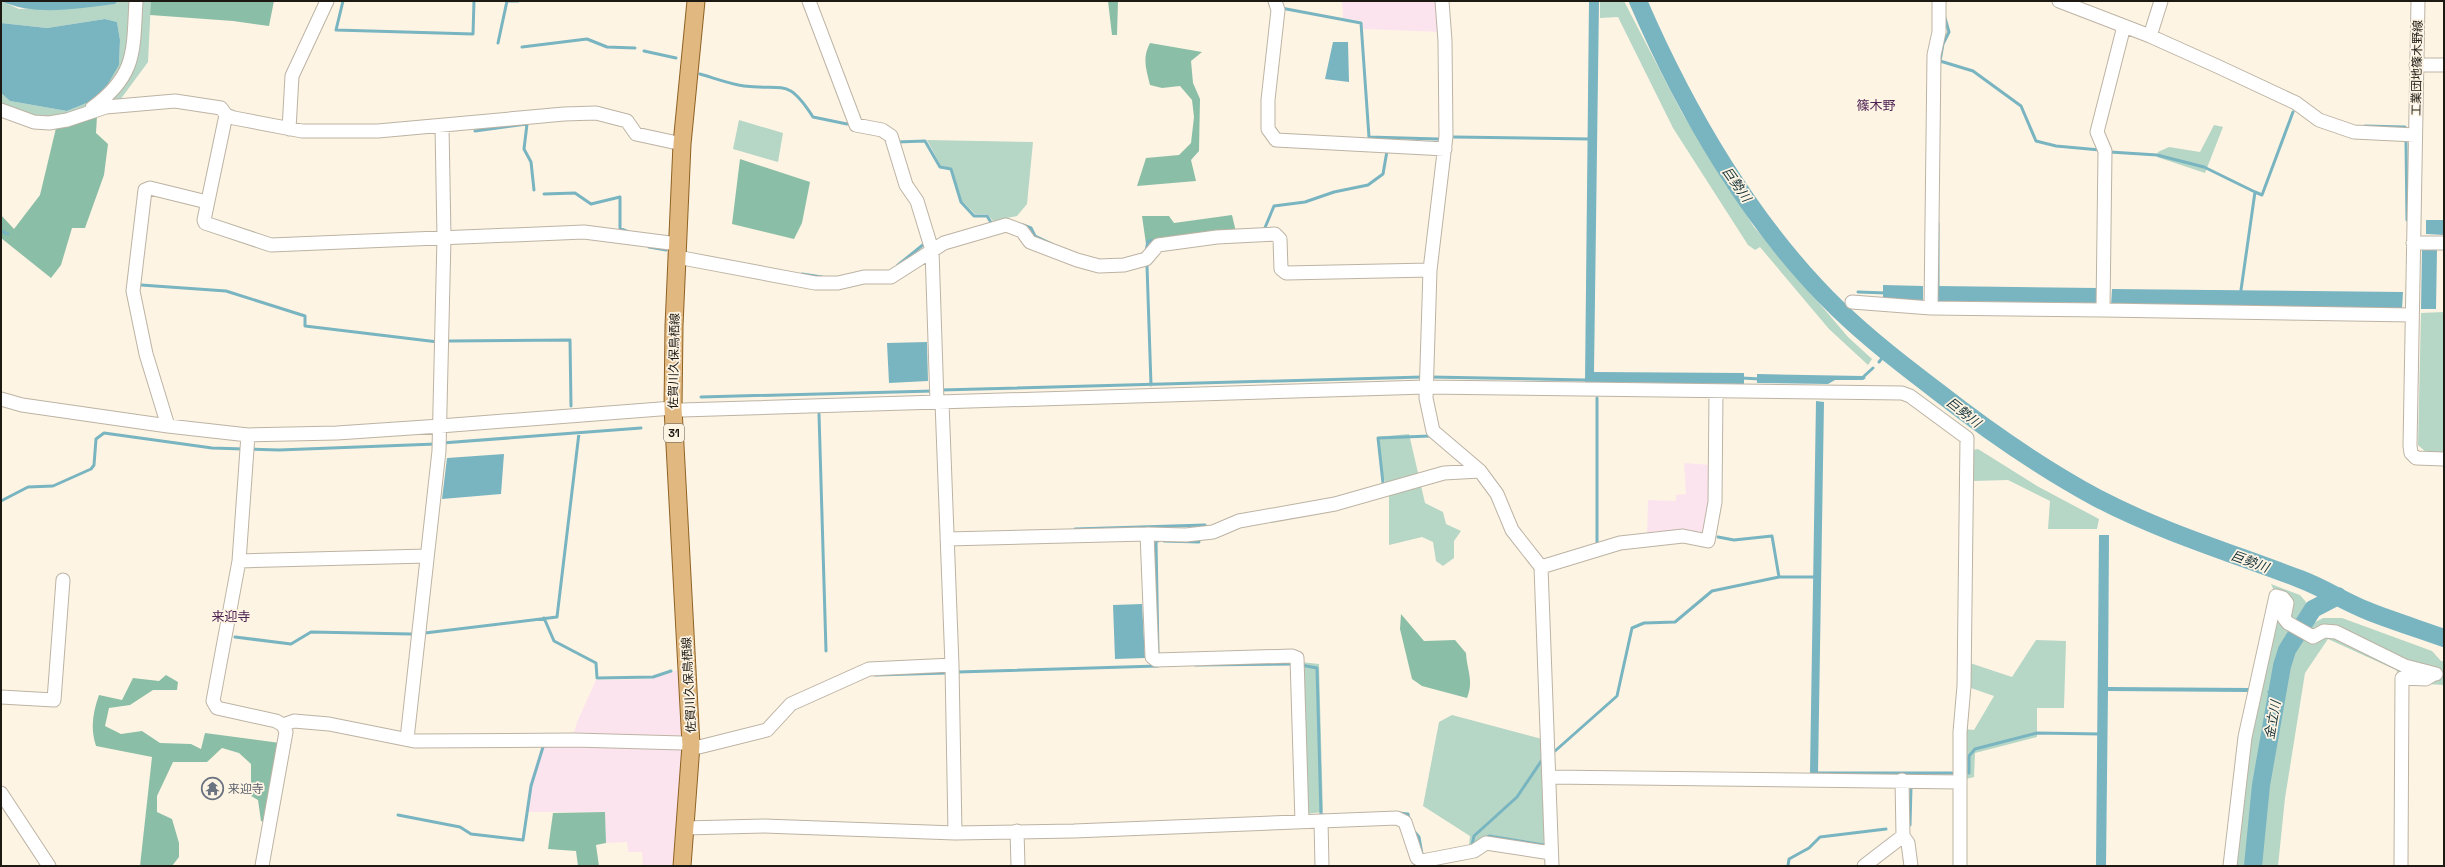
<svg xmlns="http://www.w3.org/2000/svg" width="2445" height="867" font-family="'Space Grotesk','Noto Sans JP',sans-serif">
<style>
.industrial{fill:#fce4ef}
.green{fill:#b6d6c6}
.forest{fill:#8bbea6}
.water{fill:#79b4c1}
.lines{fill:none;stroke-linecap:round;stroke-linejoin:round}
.stream{stroke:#79b4c1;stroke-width:3}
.river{stroke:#79b4c1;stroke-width:18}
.minor-casing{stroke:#bcb3a4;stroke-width:15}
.major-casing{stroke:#8f6224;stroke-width:19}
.minor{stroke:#fff;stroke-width:13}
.major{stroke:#e0b880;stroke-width:17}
.labels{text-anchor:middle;stroke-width:3.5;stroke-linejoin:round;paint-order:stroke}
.shield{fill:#fef4e4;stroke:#605b52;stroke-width:1}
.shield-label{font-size:11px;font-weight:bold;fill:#1d1a14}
.street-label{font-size:12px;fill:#1d1a14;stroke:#fef4e4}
.worship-label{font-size:12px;fill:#5b616d;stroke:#fef4e4;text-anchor:start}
.neighbourhood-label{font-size:13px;fill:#4d2052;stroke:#fef4e4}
.water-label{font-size:13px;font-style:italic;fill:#133137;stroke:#fef4e4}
</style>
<rect width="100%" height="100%" fill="#fef4e4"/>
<path class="industrial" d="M1342,1H1438L1441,32L1363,29L1362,21L1343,18Z
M1684,463L1712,465L1706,536L1647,537L1648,500L1676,501V495L1686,494Z
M678,670L683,745L672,866H643L642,852H628L627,842L606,843L605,812H526L529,785L542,745L571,743L577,722L596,680L652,679Z"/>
<path class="green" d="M1,1L19,9L115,4L118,1H151L148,62L120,100L56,128L1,107V93L10,101L67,111L89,102L119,65L120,40L117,22L105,19L47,28L1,23Z
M1600,1H1624L1682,113L1754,227L1848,337L1872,359L1868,365L1829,329L1760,247L1755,250L1748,245L1673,128L1618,17L1600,18Z
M739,120L783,133L778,162L733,149Z
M2214,125L2223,127L2205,173L2157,157L2158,152L2169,147L2200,152Z
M927,140L1033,142L1027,204L1017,216L993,221L987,214H975L962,201L952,168L941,166Z
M2444,312V453H2427L2418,445L2421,313Z
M1409,434L1425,503L1443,512L1446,524L1461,531L1454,541V558L1443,566L1436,561L1433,542L1422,537L1389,545V496L1381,468L1377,437Z
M1978,449L2037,486L2099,519L2097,529H2048L2050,501L2008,480L1971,481L1972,450Z
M2271,584L2300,595L2306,602V612L2279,659L2257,780L2247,866H2234L2248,740L2280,604Z
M2323,618H2342L2432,651L2441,661H2444V685L2406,683L2396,670L2328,639L2305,673L2285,798L2278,866H2256L2264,784L2289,657L2308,626Z
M2036,640L2066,641L2064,708H2037V737L1975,753L1974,777L1966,779L1965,729L1974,730L1994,696L1968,687L1970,663L2012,677Z
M1301,662L1319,664L1323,812L1305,814Z
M1452,715L1542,739L1546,847L1489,839L1469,845L1470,836L1423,806L1439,722Z"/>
<path class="forest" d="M151,1H274L269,26L233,21L150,15Z
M1108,1H1118L1117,35H1112Z
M1150,43L1202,52L1191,61L1193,83L1200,99L1199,151L1191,160L1196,181L1137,186L1146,158L1179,155L1191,143L1194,117L1192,100L1180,86L1162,88L1150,85C1146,69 1142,58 1150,43Z
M97,116L96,133L108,144L104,175L85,228H72L61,265L51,278L1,238V215L14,229L40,195L56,128Z
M740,159L810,182L802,223L794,239L732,224Z
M1232,215L1236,232L1146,244L1142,216H1169L1174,223Z
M1401,614L1424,641L1455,640L1466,653C1467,671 1474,680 1467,698L1422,686L1412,679L1400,629Z
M166,675L178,682L177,690H153L130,705L109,708L105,726L121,734L142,731L160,743L191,744L201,749L205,733L280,743L266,823L261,821L258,800L251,796V764L239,753L222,748L207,762H173L157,796V812L172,819L179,843V857L172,866H140L152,757L96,746C90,728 93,712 99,695L122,700L133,678L159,681Z
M605,812L606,843L596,845L599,866H578L576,851L548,849L553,813Z"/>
<path class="water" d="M1,1H118L115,4C78,8 36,17 1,1Z
M1589,1H1599L1594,372L1744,373V384L1585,382Z
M105,19L117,22L120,40L119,65L106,87L89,102L67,111L10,101L1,93V23L47,28Z
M1333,42H1348L1349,82L1325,79Z
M2426,220H2444V235L2426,234Z
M2422,250H2437L2436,309H2421Z
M1883,285L1923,286V301H1883Z
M1938,286L2097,288V303L1938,301Z
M2112,289L2403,292L2402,309L2111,305Z
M927,342L928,381L889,383L887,343Z
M1757,374L1863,376L1866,378L1863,380H1835L1828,384L1757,383Z
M1816,401L1824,402L1818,773H1810Z
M504,454L501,494L442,499L447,458Z
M2099,535H2109L2108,687L2250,688L2249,692L2108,691L2106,866H2096Z
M1142,604L1145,658L1115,659L1113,605Z"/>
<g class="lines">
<path class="stream" d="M343,1L336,30L473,34L474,1
M1281,8L1361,23L1369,137L1438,139
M1945,18L1949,32L1943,44L1940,61L1973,71L2021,106L2036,141L2056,146L2100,150
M498,43L507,1H518
M522,47L587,39L607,47L635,48
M644,51L676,58
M700,74C714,78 730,84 744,86C785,91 787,77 813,117L847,124
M2365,126L2405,127
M475,131L527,124L524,149L531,162L534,190
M1454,137L1590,139
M897,142L925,141L940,167L951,169L961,202L974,216H987L992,224
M2406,142L2407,220
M2110,152L2157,155L2204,167L2255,192L2241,290
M2255,192L2262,195L2293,112
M544,194L575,193L591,204L620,197V228L629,232
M1023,225L1031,228L1035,236L1052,244
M1264,230L1274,206L1305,202L1334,192L1368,185L1383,174L1387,151
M1,231L8,234
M649,247L666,250
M1146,251L1148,241L1157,240
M898,265L924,244
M1147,266L1151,385
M802,274L822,277
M141,285L226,291L305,316V326L438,342
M1938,286V223
M1858,292L1886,293
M449,341L570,340L571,406
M1879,362L1887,352
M1430,377L1585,380L1588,378
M1742,378L1760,379
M1862,378L1873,368
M941,390L1423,377
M701,397L933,391
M819,414L826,651
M442,443L641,428
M250,449L279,450L436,444
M1383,483L1378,438L1430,436
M1,501L28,487L53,486L91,469L94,465L96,439L104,433L212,448L244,449
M1075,529L1205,525
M1718,537L1734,540L1772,536L1779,577H1817
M1158,541H1156L1158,654
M1164,541L1199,542
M1597,546V398
M544,618L554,641L596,663L597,678L653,677L671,671
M425,633L557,617L579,433
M235,637L291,644L311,632L411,634
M1195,665L1293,664
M1301,665L1317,668L1321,815H1324
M957,672L1158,666
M875,675L947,673
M2269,692L2276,693
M1555,751L1617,696L1632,628L1644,623L1675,622L1712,591L1779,577
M1815,770L1818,773H1952
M1969,773V756L1975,749L2037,733L2101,734
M1399,813L1408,814L1409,820
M398,815L460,827L471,834L523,840L531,786L543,747
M1910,825L1911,787
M1413,830L1419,837L1422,854
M1486,838L1489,836L1544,845
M1472,845L1474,836L1517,797L1542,760
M1788,866L1789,859L1809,848L1820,837L1886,829"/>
<path class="river" d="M1638,1C1685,110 1752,226 1838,309C1869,339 1903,365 1937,391C1988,431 2040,467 2097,498C2162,532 2232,553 2300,579C2324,588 2345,602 2368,611C2393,621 2419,629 2444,638
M2253,866L2261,785L2282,666L2287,650L2313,609L2338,596"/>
<defs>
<path id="minor" d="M809,1L856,125L882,130L891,136L906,185L917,201L932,250L937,402
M1275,1L1278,10L1268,100V129L1276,140L1445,149
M1442,1L1445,41L1446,136L1430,270L1426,398L1433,431L1480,471L1497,494L1512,530L1541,567L1552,866
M2059,1L2150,36L2219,67L2296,103L2319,120L2354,132L2415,135
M2418,1L2410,446L2411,453L2416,458L2444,459
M2124,26L2097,132L2105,151L2103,310L2412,315
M2150,36L2161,1
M2416,65H2444
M92,108C137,75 133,51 136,1
M1,110L34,122L49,123L67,120L106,107L175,101L221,108L226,115L234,118L302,131H378L564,114L596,113L627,121L636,134L682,144
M226,115L204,220L205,223L271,245L584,232L678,244
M289,129L292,76L327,1
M2413,243H2444
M677,257L815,283H838L864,277H891L944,243L1006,225L1022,231L1030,242L1077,260L1099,266L1124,265L1146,259L1158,245L1217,237L1275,234L1280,239L1281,269L1286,273L1430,270
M1852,302L1931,308L2103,310
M1931,308L1934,55L1939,32V1
M1,399L22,405L168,426L248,435L337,433L440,426L673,408L682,410L1426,387L1902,393L1910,396L1967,438L1964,686L1960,732V866
M942,402L952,665L955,833
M168,426L146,354L133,291L145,190L150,188L207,202
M248,435L239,561L213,701L217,708L276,721L283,725L286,732L262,866
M1147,534L1152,657L1156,660L1292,656L1297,658L1302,822
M947,539L1147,534L1186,535L1213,532L1239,521L1335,504L1444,473L1480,471
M239,561L427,556
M1541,567L1620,543L1683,536L1708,541L1715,502L1716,391
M1,697L54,700L63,580
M283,725L294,721L329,724L414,741L575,740L682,743L699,747L767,730L791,704L869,669L952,665
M407,739L439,451L444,237L442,126
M1549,777L1960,782
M1902,780L1903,836L1908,843L1911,866
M1,793L49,866
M1321,821L1322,866
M685,828L764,826L955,833L1074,831L1397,818L1405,822L1417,858L1422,861L1474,851L1486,843L1551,853
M1017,831L1018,866
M1864,866L1903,836
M2230,866L2245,737L2276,596L2283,598L2287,603L2284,618L2288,623L2313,637L2324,631L2336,632L2405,666L2436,674
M2401,866L2402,678L2426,679L2434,674"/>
<path id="major" d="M682,866L691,745L673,408L674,326L682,144L696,1"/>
</defs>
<use href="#minor" class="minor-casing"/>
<use href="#major" class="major-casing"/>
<use href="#minor" class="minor"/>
<use href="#major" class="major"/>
</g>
<defs>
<symbol id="temple-ring" viewBox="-11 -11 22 22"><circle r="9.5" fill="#fef4e4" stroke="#6b7280" stroke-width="1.5"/><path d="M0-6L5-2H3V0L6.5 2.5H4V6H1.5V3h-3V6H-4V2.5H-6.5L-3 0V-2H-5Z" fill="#6b7280"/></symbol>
</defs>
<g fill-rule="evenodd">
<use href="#temple-ring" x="200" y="776" width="25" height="25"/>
</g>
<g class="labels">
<rect class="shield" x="664" y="424" width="20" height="18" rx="3"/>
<g class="shield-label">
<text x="674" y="437">31</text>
</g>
<g class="street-label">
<text transform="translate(2417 68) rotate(-89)" y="4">工業団地篠木野線</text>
<text transform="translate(674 361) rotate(-89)" y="4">佐賀川久保鳥栖線</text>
<text transform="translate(689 685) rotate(-93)" y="4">佐賀川久保鳥栖線</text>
</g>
<g class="worship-label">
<text x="228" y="793">来迎寺</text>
</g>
<g class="neighbourhood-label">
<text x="1876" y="110">篠木野</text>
<text x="231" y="621">来迎寺</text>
</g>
<g class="water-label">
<text transform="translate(1737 184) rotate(55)" y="5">巨勢川</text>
<text transform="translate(1964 412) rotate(38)" y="5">巨勢川</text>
<text transform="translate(2250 561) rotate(20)" y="5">巨勢川</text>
<text transform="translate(2272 720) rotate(-80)" y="5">金立川</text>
</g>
</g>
<rect width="2445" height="867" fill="none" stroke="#1d1a14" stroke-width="4"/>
</svg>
